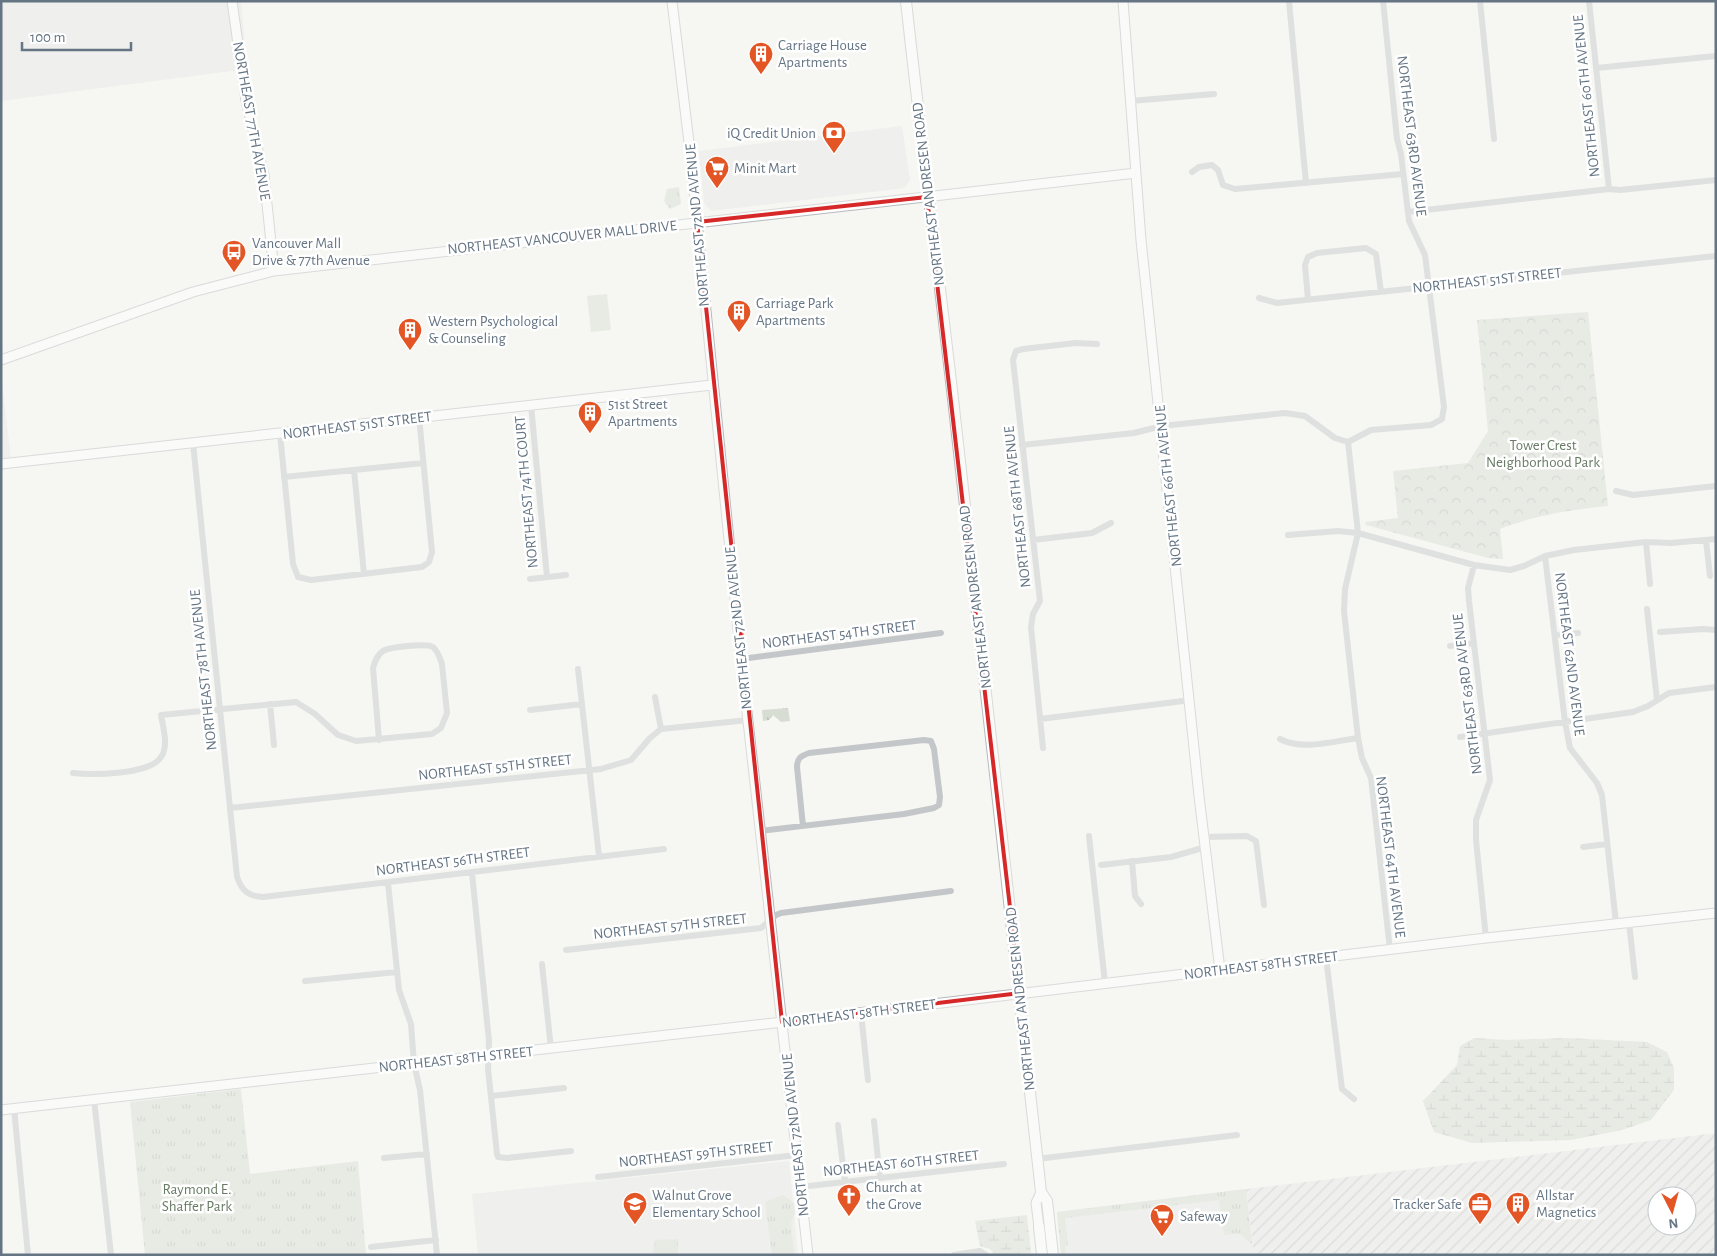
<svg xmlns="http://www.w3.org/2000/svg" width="1717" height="1256" font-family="'Alegreya Sans',sans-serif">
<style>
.built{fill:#e6e7e6}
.industrial{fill:url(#industrial-furrows);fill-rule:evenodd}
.grass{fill:url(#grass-tufts)}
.forest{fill:url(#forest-crowns)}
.wetland{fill:url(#wetland-marsh)}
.garden{fill:#d7ddd3}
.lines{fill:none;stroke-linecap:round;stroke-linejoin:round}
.secondary-casing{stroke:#b6babf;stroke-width:11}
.primary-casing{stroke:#b6babe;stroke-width:12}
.street{stroke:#c3c7ca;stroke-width:6}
.secondary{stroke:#fff;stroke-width:9}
.primary{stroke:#fff;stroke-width:10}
.marked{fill:none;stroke:#d62828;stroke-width:4;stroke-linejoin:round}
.labels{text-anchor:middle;stroke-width:5;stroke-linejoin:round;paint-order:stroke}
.poi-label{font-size:15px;fill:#657584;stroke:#fff;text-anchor:start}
.street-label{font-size:15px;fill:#657584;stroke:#fff}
.park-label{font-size:15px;fill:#687b64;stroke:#fff}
</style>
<defs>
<pattern id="industrial-furrows" width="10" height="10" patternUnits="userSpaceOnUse" patternTransform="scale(1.25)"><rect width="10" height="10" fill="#e6e7e6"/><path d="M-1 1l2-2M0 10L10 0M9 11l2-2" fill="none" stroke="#bec0c0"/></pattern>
<pattern id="grass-tufts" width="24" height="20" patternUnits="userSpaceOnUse" patternTransform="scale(1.25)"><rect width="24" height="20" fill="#d7ddd3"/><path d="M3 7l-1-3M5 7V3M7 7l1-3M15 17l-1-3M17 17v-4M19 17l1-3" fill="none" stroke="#b2b8b1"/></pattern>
<pattern id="forest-crowns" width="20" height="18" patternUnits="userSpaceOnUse" patternTransform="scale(1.25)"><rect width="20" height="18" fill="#d7ddd3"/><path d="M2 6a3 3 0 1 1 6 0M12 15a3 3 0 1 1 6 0" fill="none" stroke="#b2b8b1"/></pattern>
<pattern id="wetland-marsh" width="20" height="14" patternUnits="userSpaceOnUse" patternTransform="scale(1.25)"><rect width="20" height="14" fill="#d7ddd3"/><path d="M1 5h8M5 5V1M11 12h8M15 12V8" fill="none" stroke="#b2b8b1"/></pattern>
</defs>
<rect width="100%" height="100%" fill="#f6f6f2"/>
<path class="built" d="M1,1H241L247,69L1,101Z
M902,126L910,180L905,188L711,211L704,203L699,151Z
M1,376L11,458L1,459Z
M789,1161L798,1255H478L472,1194Z
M1246,1189L1254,1255H1061L1057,1212Z"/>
<path class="industrial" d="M1716,1133V1255H1254L1246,1189ZM1657,1196H1687V1226H1657Z"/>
<path class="grass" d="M679,187L681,204L670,209L664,201L667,189Z
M788,708L790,721L781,722L773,715L769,720L763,721L762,710Z
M241,1089L250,1174L358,1161L366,1255H145L130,1102Z
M1246,1189L1252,1244L1239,1233L1224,1235L1219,1200L1065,1218L1068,1245L1065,1246L1066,1255H1061L1057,1212Z
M783,1195L794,1203L795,1214L791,1222L794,1255H772L765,1202Z
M678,1239V1255H653L655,1240Z"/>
<path class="forest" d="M1588,312L1608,506C1570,510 1536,515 1500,529L1503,559L1488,558L1366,525L1365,522L1398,518L1393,471L1468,463L1488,431L1477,320Z"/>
<path class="wetland" d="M1474,1038L1507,1040L1567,1038L1647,1042L1667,1052L1674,1068V1090L1651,1120L1622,1130L1571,1140L1472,1143L1434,1132L1423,1101L1457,1065L1460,1046Z
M1027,1215L1031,1253L995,1255L990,1249L980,1246L975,1221Z"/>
<path class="garden" d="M607,294L611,330L591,332L587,296Z"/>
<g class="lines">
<defs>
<path id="secondary" d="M232,1L246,101L264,175L274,271
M672,1L690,151L741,659L808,1255
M1123,1L1141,240L1199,796L1220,970
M1,360L193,292L274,271L1136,173
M1,464L712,385
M1,1110L774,1023L1486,938L1716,913
M1039,1227L1036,1203L1041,1192"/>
<path id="primary" d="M906,1C920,131 937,260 952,390C982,657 1012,925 1041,1192L1047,1201L1053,1255
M1039,1227L1042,1255"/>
</defs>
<use href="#secondary" class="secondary-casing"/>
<use href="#primary" class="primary-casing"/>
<path class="street" d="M1289,1L1306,183
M1480,1L1494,139
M1589,1L1609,189
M1596,68L1716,56
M1130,101L1214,94
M1192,172L1199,167L1212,165L1218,170L1223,185L1235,189L1403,174
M1408,212L1609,189L1620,190L1716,180
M1259,298L1277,303L1716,256
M1308,299L1305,265L1308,257L1317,253L1366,248L1376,254L1381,292
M531,405L547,577
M280,434L293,564L298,577L311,580L422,567L429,562L432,552L419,417
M1348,442L1358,533L1345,589L1344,611L1358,738L1362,758L1371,778L1390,950
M193,443L237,877C242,891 248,896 263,897L664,849
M1022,445L1134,433L1162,426L1285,413L1305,416L1335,438L1348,442L1371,430L1431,425L1442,419L1444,407L1425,255L1409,221L1401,154L1397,139L1383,1
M354,470L364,574
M284,477L423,463
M1616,491L1633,495L1716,486
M1288,535L1338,531L1358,533L1474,565L1510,570L1524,566L1545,556L1574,550L1646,542L1671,543L1716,539
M1033,540L1092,533L1111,523
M1706,540L1710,576
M1646,542L1650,584
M1545,556L1565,722L1570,748L1597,783L1602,795L1616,923
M1474,565L1468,588L1469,601L1490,780L1476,820V840L1486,938
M530,579L566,575
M1647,609L1657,700
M1660,632L1703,629L1716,630
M1555,635L1578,633
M1450,646L1474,643
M741,659L941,633
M578,669L599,856
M655,697L661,729
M270,704L274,745
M530,710L582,704
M1040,719L1191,700
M1460,737L1633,712L1648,706L1669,693L1716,687
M1280,739C1302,751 1334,741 1358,738
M1043,748L1031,627L1033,614L1040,601L1013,360L1016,351L1023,349L1076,343L1097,344
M73,773C92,775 150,775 161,757C169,746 163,727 161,715L296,702L315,714L338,735L356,741L432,734L441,728L447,713L442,664C440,658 438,651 433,647C426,643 389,647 383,651C377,655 375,661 373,668L379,740
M230,808L601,769L631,760L650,738L661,729L748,720
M760,831L904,814L934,808L939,805L940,797L934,749L931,741L924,740L809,753C801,756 797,758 797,767L803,826
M1089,836L1105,983
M1205,837L1247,836L1256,841L1264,905
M1583,847L1607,844
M1132,861L1135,896L1141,904
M1101,865L1171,857L1206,847
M472,873L489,1041L488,1069L497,1154L498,1157L507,1158L571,1151
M388,883L399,990L411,1024L414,1064L420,1090L437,1255
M1629,922L1635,977
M566,950L761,928L776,915L781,913L951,891
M1326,957L1342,1089L1354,1099
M542,964L551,1049
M305,981L397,972
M861,1013L868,1080
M491,1096L564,1088
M94,1099L111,1255
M14,1108L28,1255
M874,1121L880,1178
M838,1125L845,1182
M384,1158L427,1154
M1037,1159L1237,1135
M598,1177L797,1155
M800,1187L1004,1164
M371,1247L436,1240
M954,1255L980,1251L986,1255"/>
<use href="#secondary" class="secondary"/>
<use href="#primary" class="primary"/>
</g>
<path d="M0 0H1717V1256H0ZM927,197L1020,993L782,1022L697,222Z" fill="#f6f6f2" fill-opacity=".55" fill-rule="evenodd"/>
<path class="marked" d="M927,197L1020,993L782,1022L697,222Z"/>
<defs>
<symbol id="building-pin" viewBox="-11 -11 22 30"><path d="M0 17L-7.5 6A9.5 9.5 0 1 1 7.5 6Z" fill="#e35525" stroke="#fff"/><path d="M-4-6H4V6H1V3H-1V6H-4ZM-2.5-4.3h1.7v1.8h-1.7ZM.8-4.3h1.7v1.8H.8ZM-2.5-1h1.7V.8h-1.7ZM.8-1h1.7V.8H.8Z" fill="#fff"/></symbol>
<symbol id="bank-pin" viewBox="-11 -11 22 30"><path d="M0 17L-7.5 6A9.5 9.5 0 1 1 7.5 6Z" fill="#e35525" stroke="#fff"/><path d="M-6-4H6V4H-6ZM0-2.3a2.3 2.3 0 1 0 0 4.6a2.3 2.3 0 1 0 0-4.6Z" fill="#fff"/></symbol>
<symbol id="supermarket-pin" viewBox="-11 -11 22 30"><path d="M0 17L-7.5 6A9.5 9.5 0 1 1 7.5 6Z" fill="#e35525" stroke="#fff"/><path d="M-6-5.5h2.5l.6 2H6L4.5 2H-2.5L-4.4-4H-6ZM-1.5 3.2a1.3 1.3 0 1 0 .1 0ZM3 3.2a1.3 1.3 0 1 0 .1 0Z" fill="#fff"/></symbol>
<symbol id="bus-pin" viewBox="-11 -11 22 30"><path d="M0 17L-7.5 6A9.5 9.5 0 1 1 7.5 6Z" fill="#e35525" stroke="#fff"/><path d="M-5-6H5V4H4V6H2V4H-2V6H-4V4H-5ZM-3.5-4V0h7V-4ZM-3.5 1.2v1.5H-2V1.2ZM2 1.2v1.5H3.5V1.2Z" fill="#fff"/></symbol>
<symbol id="church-pin" viewBox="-11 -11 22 30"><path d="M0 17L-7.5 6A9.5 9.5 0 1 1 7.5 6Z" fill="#e35525" stroke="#fff"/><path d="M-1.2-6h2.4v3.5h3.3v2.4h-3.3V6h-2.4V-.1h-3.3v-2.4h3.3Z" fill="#fff"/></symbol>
<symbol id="school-pin" viewBox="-11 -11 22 30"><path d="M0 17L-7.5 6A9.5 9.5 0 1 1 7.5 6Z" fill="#e35525" stroke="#fff"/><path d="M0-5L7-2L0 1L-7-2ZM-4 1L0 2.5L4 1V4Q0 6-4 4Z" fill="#fff"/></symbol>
<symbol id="office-pin" viewBox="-11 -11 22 30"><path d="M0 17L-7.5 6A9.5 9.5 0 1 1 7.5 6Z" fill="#e35525" stroke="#fff"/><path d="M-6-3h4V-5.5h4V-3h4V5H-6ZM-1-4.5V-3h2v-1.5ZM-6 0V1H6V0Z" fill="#fff"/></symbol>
</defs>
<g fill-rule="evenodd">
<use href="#building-pin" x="747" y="40" width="28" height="38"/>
<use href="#bank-pin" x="820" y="119" width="28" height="38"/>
<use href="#supermarket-pin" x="703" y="154" width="28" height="38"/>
<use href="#bus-pin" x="220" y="238" width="28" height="38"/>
<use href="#building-pin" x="725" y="298" width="28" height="38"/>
<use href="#building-pin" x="396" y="316" width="28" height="38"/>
<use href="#building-pin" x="576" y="399" width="28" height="38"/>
<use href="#church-pin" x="835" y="1182" width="28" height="38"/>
<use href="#school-pin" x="621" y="1190" width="28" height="38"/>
<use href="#office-pin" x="1466" y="1190" width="28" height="38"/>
<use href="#building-pin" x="1504" y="1190" width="28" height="38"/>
<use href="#supermarket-pin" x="1148" y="1202" width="28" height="38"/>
</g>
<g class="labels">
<g class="poi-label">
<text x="778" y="50">Carriage House<tspan x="778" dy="17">Apartments</tspan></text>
<text x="816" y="138" text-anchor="end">iQ Credit Union</text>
<text x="734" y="173">Minit Mart</text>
<text x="252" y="248">Vancouver Mall<tspan x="252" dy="17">Drive &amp; 77th Avenue</tspan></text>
<text x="756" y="308">Carriage Park<tspan x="756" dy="17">Apartments</tspan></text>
<text x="428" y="326">Western Psychological<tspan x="428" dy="17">&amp; Counseling</tspan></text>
<text x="608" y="409">51st Street<tspan x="608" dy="17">Apartments</tspan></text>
<text x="866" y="1192">Church at<tspan x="866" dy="17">the Grove</tspan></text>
<text x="652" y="1200">Walnut Grove<tspan x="652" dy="17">Elementary School</tspan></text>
<text x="1536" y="1200">Allstar<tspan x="1536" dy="17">Magnetics</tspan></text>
<text x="1462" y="1209" text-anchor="end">Tracker Safe</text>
<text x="1180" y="1221">Safeway</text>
</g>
<g class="street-label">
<text transform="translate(1586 96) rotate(-96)" y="5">NORTHEAST 60TH AVENUE</text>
<text transform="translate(252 121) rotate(80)" y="5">NORTHEAST 77TH AVENUE</text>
<text transform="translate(1412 136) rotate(83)" y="5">NORTHEAST 63RD AVENUE</text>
<text transform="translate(928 194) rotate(-97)" y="5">NORTHEAST ANDRESEN ROAD</text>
<text transform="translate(697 225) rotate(-95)" y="5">NORTHEAST 72ND AVENUE</text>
<text transform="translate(562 237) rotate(-6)" y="5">NORTHEAST VANCOUVER MALL DRIVE</text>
<text transform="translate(1487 280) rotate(-6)" y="5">NORTHEAST 51ST STREET</text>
<text transform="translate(357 425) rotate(-7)" y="5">NORTHEAST 51ST STREET</text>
<text transform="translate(1168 486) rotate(-96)" y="5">NORTHEAST 66TH AVENUE</text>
<text transform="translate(526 492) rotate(-95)" y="5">NORTHEAST 74TH COURT</text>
<text transform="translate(1017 507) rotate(-96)" y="5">NORTHEAST 68TH AVENUE</text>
<text transform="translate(975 597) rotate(-97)" y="5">NORTHEAST ANDRESEN ROAD</text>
<text transform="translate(738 628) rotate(-96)" y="5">NORTHEAST 72ND AVENUE</text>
<text transform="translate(839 634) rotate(-7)" y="5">NORTHEAST 54TH STREET</text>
<text transform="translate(1570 654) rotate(83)" y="5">NORTHEAST 62ND AVENUE</text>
<text transform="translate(203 670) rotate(-96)" y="5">NORTHEAST 78TH AVENUE</text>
<text transform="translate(1467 694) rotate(-97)" y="5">NORTHEAST 63RD AVENUE</text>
<text transform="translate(495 767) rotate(-6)" y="5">NORTHEAST 55TH STREET</text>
<text transform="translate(1391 857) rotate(83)" y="5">NORTHEAST 64TH AVENUE</text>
<text transform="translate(453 861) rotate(-7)" y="5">NORTHEAST 56TH STREET</text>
<text transform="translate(670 926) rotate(-6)" y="5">NORTHEAST 57TH STREET</text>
<text transform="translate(1261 965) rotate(-7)" y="5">NORTHEAST 58TH STREET</text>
<text transform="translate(1020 999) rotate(-96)" y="5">NORTHEAST ANDRESEN ROAD</text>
<text transform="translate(859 1013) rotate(-7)" y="5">NORTHEAST 58TH STREET</text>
<text transform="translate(456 1059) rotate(-6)" y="5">NORTHEAST 58TH STREET</text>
<text transform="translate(795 1135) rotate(-96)" y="5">NORTHEAST 72ND AVENUE</text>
<text transform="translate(696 1154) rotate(-6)" y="5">NORTHEAST 59TH STREET</text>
<text transform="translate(901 1163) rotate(-6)" y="5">NORTHEAST 60TH STREET</text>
</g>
<g class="park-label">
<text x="1543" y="450">Tower Crest<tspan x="1543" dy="17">Neighborhood Park</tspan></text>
<text x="197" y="1194">Raymond E.<tspan x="197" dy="17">Shaffer Park</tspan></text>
</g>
</g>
<rect width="1717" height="1256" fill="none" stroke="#657584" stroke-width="5"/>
<g transform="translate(1672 1211) rotate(174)"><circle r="24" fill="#ffffff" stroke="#c1c8ce"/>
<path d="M0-4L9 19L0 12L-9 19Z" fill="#e35525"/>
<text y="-8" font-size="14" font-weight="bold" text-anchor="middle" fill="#657584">N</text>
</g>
<path d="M22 42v8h109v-8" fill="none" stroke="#657584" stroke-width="2.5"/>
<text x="30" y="42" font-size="15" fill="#657584" stroke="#ffffff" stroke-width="4" paint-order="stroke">100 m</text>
</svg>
